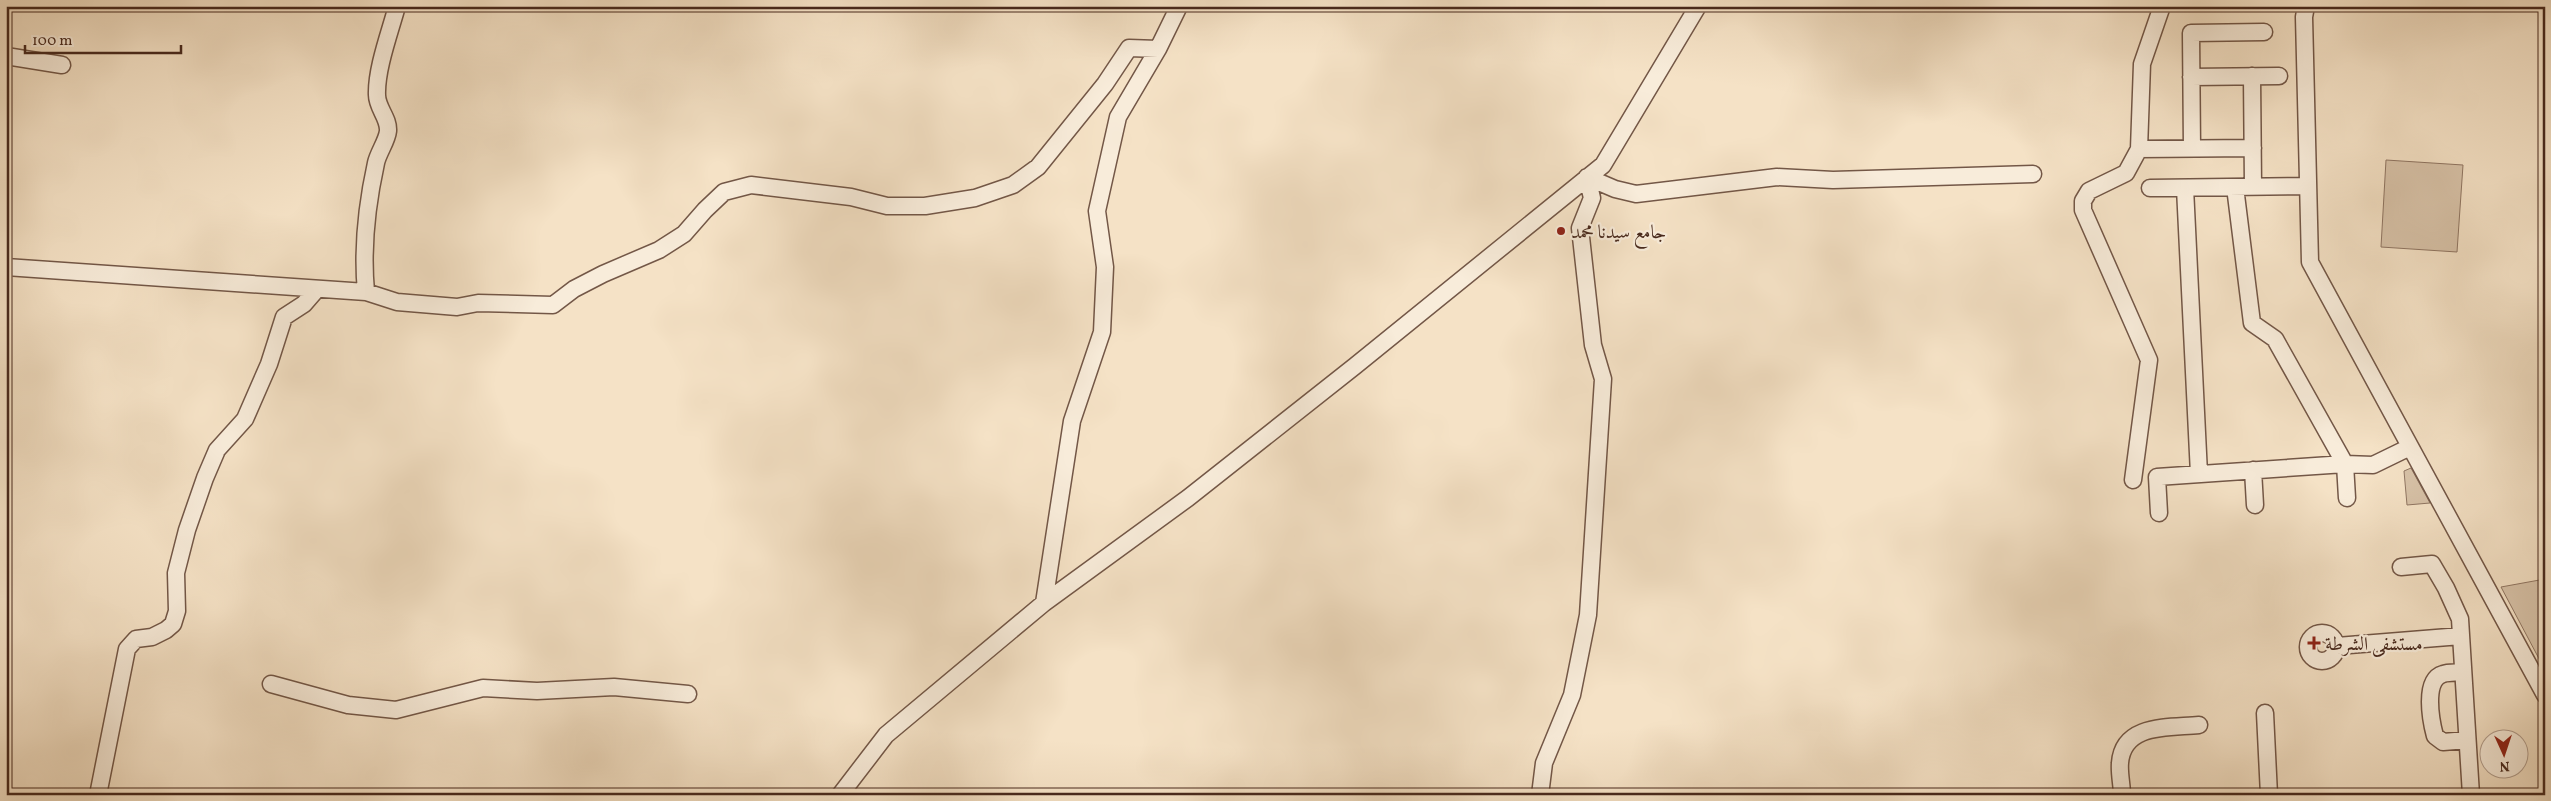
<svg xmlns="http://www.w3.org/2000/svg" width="2551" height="801" font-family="Vollkorn,Amiri,serif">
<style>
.green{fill:#d8c3a9;stroke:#907663}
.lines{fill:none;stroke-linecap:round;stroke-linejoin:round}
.minor-casing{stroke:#735747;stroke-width:19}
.minor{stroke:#f8ecda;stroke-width:16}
.poi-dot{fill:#8f2418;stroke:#f8ecda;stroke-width:2}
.labels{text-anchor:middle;stroke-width:4.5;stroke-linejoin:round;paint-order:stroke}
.poi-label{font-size:19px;fill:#48291d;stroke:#f8ecda;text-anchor:start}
</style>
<rect width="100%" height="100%" fill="#f5e2c6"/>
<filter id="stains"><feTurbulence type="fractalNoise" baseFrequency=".004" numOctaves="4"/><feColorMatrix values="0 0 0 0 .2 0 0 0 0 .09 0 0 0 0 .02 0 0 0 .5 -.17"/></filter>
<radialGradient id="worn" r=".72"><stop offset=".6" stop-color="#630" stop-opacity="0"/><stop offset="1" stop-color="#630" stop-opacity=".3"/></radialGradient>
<path class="green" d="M2386,160L2463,165L2457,252L2381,247Z
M2411,468L2430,503L2407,505L2404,471Z
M2545,579V670L2501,587Z"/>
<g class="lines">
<defs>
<path id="minor" d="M2306,6L2304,17L2310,262L2545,695
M6,56L62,65
M2252,76L2253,187
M2191,77L2279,76
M2139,149L2253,148
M2192,149L2191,33L2264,32
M2235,187L2252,323L2275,339L2345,464L2347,498
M2150,188L2308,186
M2185,188L2199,474
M6,267L366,292L397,302L457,307L478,303L553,305L574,289L603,274L659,250L684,234L705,210L724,192L751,185L851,197L887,206H925L975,198L1013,185L1038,167L1105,84L1129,48L1158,49
M366,292C362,250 367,204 376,163C378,153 387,141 388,131C389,118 377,108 377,95C376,69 390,32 397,6
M2253,470L2255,505
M2133,480L2149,360L2083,210V201L2089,191L2126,173L2139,149L2142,64L2162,6
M2159,513L2157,477L2345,464L2373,465L2410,447
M2401,567L2432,564L2446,588L2460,619L2471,795
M1044,603L1072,421L1102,332L1105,267L1097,211L1118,117L1158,49L1179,6
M2308 647a14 14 0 1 1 28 0a14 14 0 1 1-28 0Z
M2337,646L2461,636
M2463,672C2457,673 2449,672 2443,674C2423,680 2431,721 2435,736L2443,742L2467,740
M271,684L348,705L396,710L483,688L537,691L614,687L688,694
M2265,713L2269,795
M98,795L127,649L136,639L152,637L166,630L173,624L177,611L176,573L187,530L205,478L217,450L245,419L269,364L284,317L304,304L317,289
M840,795L886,735L1044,603L1188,498L1355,366L1603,165L1698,6
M1540,795L1544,763L1572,695L1588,615L1603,379L1593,345L1580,228L1592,198L1587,177L1615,189L1636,194L1777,177L1833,180L2033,174
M2122,795C2122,785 2119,773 2120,763C2123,723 2169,728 2199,725"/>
</defs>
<use href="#minor" class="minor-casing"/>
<use href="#minor" class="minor"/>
</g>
<g class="poi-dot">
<circle cx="1561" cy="231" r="5"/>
<path d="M2311.5 635.5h5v5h5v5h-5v5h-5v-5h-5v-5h5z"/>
</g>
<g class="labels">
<g class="poi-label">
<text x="1571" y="238">جامع سيدنا محمد</text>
<text x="2325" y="650">مستشفى الشرطة</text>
</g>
</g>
<rect width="2551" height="801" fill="none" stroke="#f5e2c6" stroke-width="25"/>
<rect x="8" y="8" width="2536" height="786" fill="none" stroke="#48291d" stroke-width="2.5"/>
<rect x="12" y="12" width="2526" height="776" fill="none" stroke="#48291d"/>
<g transform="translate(2504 754) rotate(177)"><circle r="24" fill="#f8ecda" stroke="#b29e8e"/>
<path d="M0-4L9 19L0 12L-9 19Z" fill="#8f2418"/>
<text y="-8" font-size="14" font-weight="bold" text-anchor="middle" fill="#48291d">N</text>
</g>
<path d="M25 45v8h156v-8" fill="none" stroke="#48291d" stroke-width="2.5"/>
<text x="32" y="45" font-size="15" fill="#48291d" stroke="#f8ecda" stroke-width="4" paint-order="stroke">100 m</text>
<rect width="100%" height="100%" filter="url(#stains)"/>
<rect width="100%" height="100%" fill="url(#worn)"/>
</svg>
